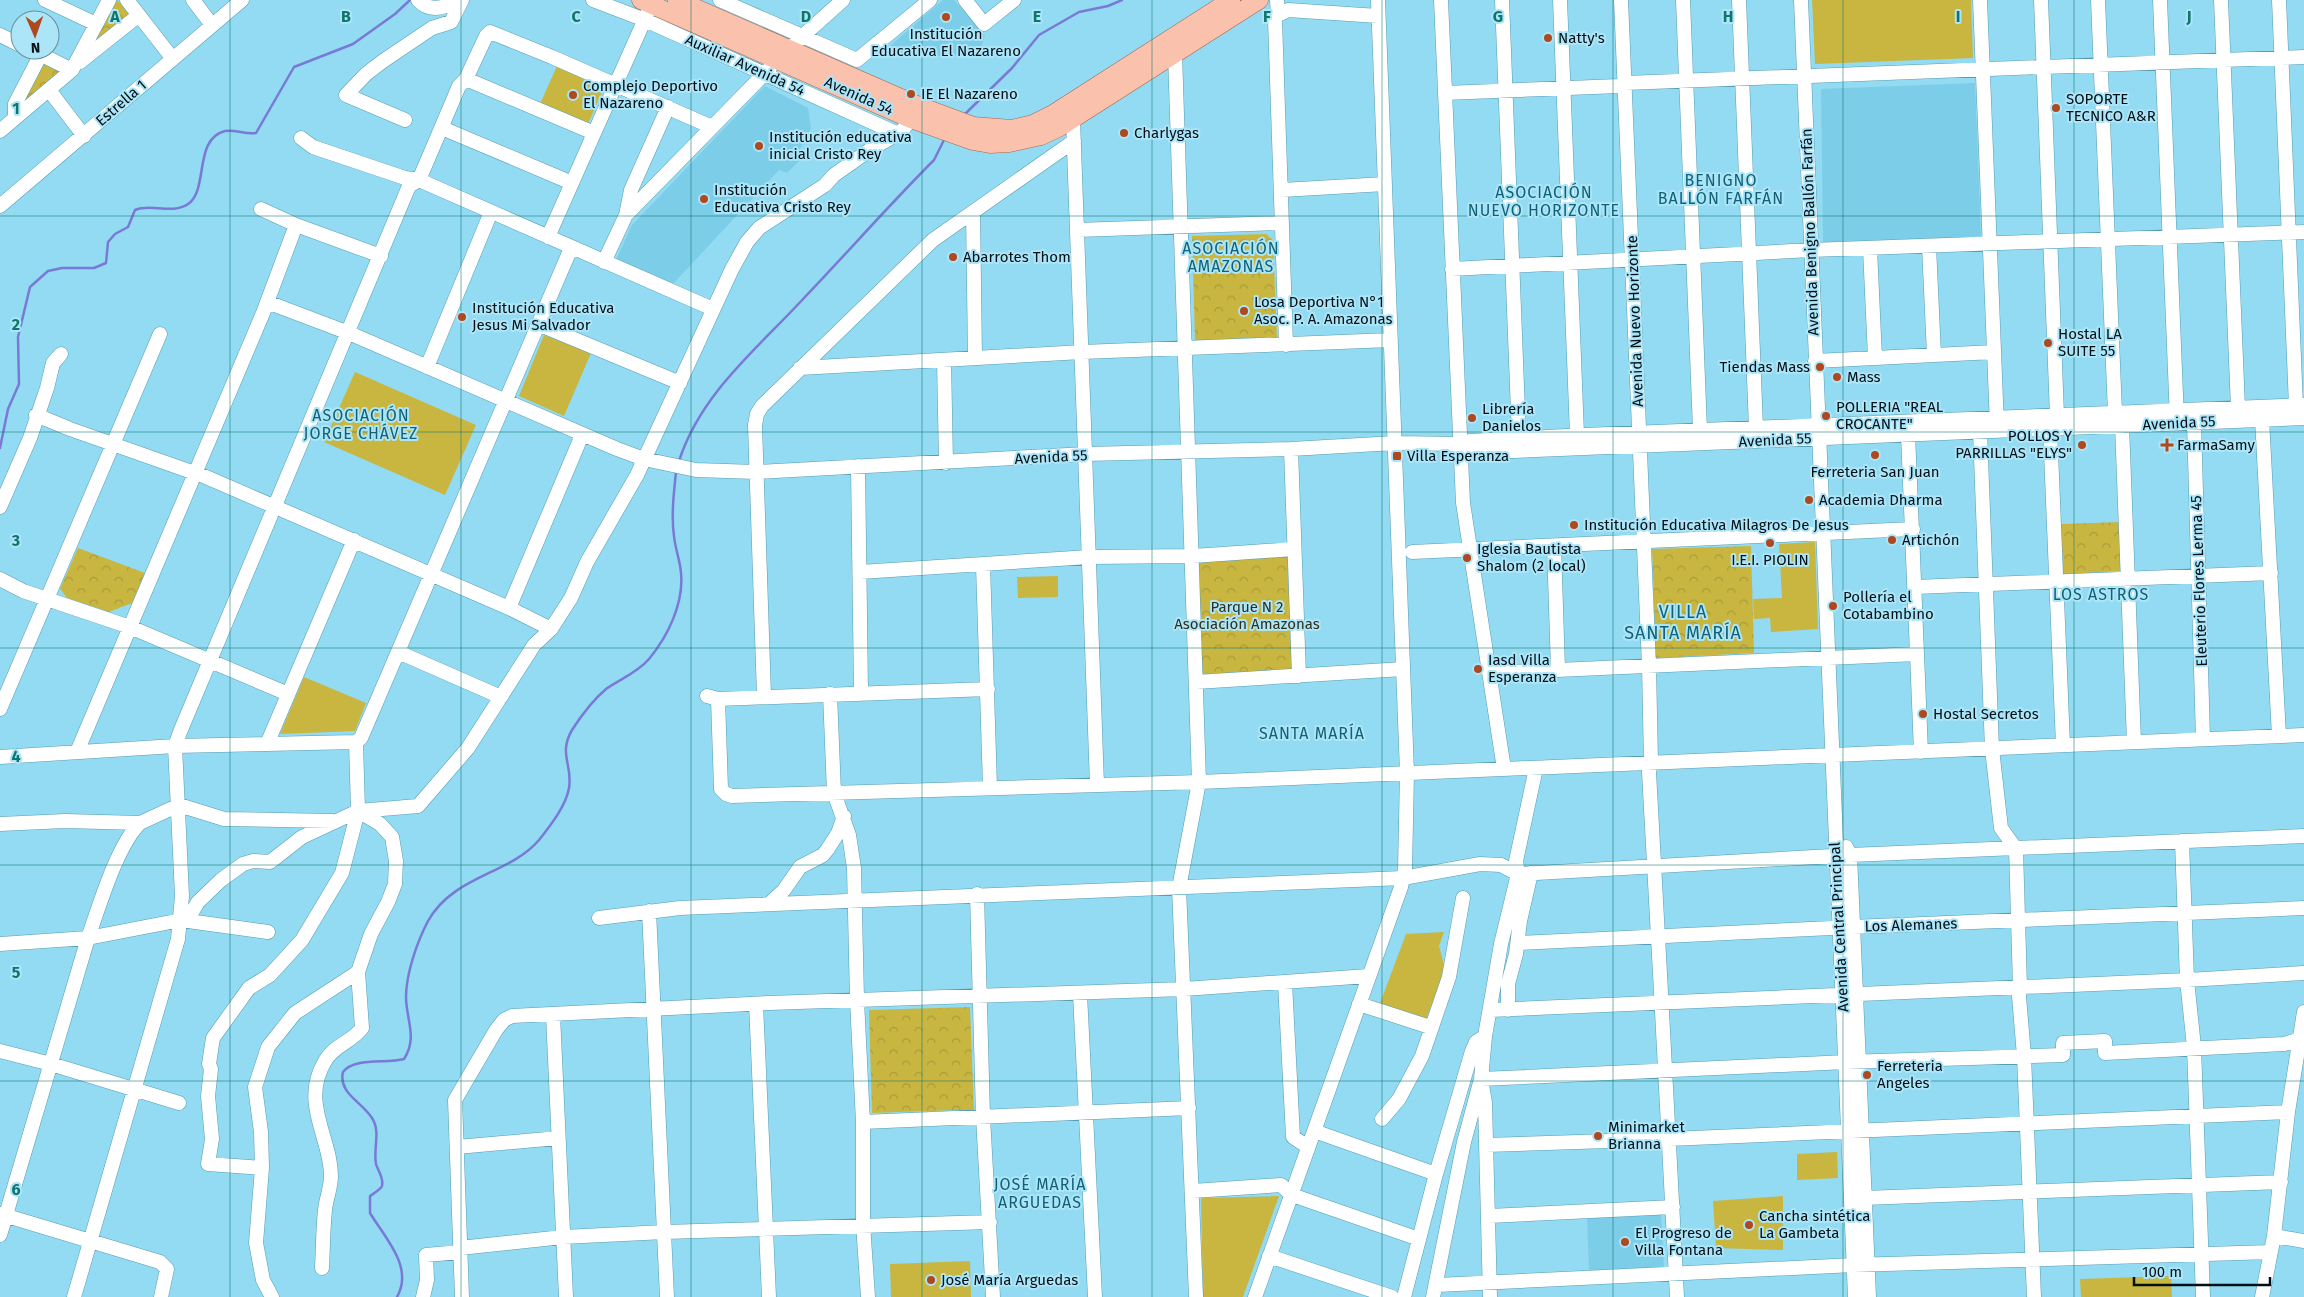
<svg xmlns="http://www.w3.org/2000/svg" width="2304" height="1297" font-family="'Fira Sans',sans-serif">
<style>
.built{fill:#7ccde8}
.grass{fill:#c8b641}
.park{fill:url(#park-crowns)}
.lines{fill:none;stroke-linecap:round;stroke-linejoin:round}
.stream{stroke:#787ad6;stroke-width:2.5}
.minor-casing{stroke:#569db3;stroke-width:15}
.major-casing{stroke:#a16853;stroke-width:19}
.minor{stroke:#fff;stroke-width:14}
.major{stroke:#fac1ac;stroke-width:18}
.grid{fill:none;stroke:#0f766e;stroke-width:1;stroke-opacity:0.55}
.poi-dot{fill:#ae481e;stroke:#ade5f8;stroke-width:2}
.labels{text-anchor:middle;stroke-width:4;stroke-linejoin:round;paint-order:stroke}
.poi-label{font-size:15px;fill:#001017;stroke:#ade5f8;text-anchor:start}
.street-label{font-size:15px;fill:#001017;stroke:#ade5f8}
.park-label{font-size:15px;fill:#312e1a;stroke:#ade5f8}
.neighbourhood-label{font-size:16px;letter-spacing:1px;fill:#116276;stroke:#ade5f8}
.quarter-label{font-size:18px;letter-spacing:1px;fill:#116276;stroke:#ade5f8}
.grid-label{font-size:16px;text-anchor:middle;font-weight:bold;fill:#0f766e;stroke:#ade5f8;stroke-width:4;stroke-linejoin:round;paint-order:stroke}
</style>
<defs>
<pattern id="park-crowns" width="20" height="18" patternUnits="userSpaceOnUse" patternTransform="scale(1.25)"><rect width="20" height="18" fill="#c8b641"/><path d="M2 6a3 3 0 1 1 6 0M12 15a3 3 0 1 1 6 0" fill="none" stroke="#aa9b38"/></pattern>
</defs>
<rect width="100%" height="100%" fill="#93dbf2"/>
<path class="built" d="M943,0H954L985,35L979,55L937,56L883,52Z
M1975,83L1981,237L1823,242L1821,89Z
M765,86L808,108L811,128L800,149V160L787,173L779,170L673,284L616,260L632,225Z
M1661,1213L1664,1268L1589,1272L1587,1216Z"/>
<path class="grass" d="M1812,0H1971L1973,58L1815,64Z
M557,66L604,87L588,124L540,104Z
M544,335L591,353L564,416L519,396Z
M355,372L476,425L445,495L324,442Z
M1815,542L1818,629L1771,632L1770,618L1754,619L1753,599L1782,598L1779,544Z
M1058,576V597L1018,598L1017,577Z
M304,677L366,703L355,731L280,734Z
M1444,932L1439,946L1445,969L1426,1020L1379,1006L1406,934Z
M1837,1152L1838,1178L1797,1180V1154Z
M1279,1196L1243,1297H1203L1201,1198Z
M1783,1196V1250L1716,1248L1713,1201Z
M970,1261L971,1297H891L890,1264Z
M2171,1276L2172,1297H2081L2080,1279Z"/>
<path class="park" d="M117,0L132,14L89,51Z
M41,61L62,71L22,105Z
M1266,234L1273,240L1277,337L1195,341L1192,236Z
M2120,522L2122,571L2063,574L2061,524Z
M1751,546L1754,653L1656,658L1652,549Z
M78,548L145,573L132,603L109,612L67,598L60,589Z
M1292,554L1296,672L1201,678L1198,559Z
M970,1007L974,1112L959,1110L872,1113L869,1010Z"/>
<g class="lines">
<path class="stream" d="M964,115L1012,68L1039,35L1079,12L1108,6L1122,0
M0,448L8,409L19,384L18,337L30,287L48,271L62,268H94L106,263L108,242L115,234L128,227L135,210C151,203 172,215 188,204C209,190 193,139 225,131C236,129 245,135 256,133L294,67L353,44L395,14L410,0
M679,461C701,393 757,349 804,298C848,252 889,205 934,160L945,138
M397,1297C414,1267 385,1238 370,1213V1196C374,1193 380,1190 382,1186C384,1178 378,1171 376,1164C373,1148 381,1132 372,1118C362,1102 338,1093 343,1072C354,1057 386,1064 404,1059C418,1038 406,1019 406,997C406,974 417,942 428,921C454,875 509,875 539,840C550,826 566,806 569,788C573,765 558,754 572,730C581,716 593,700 606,689C620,679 637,673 649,659C668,636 684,603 681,573C680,560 675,548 674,536C671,515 674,492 676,472"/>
<defs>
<path id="minor" d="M45,0L96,24
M127,0L173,59
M193,0L212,25
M418,0C429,13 447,7 460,0
M593,0L645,20L896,133
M720,0L857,60L930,0
M965,0L984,24L1014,0
M1277,0L1278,15L1275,20L1286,345
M1441,0L1463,503L1504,769
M1502,0L1519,438
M1560,0L1577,435
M1621,0L1649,666L1651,762L1649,772C1658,947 1669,1122 1677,1297
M1683,0L1700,430
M1739,0L1756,428
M1801,0L1855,1297
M1980,0L1997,426
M2041,0L2057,416
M2098,0L2115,413
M2160,0L2177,420
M2221,0L2238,408
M2279,0L2296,406
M1278,15L1288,10L1378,16
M0,35L20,45
M796,42L843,0
M32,50L72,70
M1175,54L1199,782L1179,888L1196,1297
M80,62L139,15
M466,79L594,133
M49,90L84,136
M1445,93L1619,86L1625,83L2304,57
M15,118V104L41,54
M405,120L346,95L366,74L383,61L432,28L451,22L462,0
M1073,120L1097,785
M442,128L572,183
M0,131L72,70L109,0
M301,138L313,147L405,178L419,180L713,309
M1282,190L1385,184
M0,206L242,0
M261,209L296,225L381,256
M973,212L975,358
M626,215L631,190L668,107
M1077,230L1282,223
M548,237L648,12
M1929,246L1934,355
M1870,249L1875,358
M604,262L626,215L770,68
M1452,269L1811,250L2304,232
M267,302L349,333L617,449L644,459L696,470L756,472L1086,454L1291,449L1395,443L1459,444L1470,441L1585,435L2304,405
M538,324L680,383
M944,360L946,463
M1815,361L1994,352
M427,367L491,212
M800,368L1082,352L1391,340
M36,415L70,429L206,477L509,608L551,629
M2262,419L2279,736
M2194,422L2203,739
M2122,425L2134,742
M2050,428L2063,745
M1980,431L1992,749L2001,828L2016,849L2020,988L2019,996L2024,1056L2034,1297
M1908,434L1921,752
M1459,444L1467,453L2304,418
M1291,449L1299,676
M858,466L861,692
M0,507L30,438L47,388L53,363L61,354
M1554,546L1558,669
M1412,552L1913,529
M983,565L990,787
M860,572L1089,557L1193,556L1294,549
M0,579L23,591L130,627L288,694
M1915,587L2271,573
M509,608L582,435
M398,652L501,697
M1489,673L1917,654
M1196,682L1403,669
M830,694L834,793L849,835L854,868L857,1000L863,1122V1224L868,1297
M707,696L718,699L988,689
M764,696L755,425L757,414L762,406L933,240L1074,141
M718,699L721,789L726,794L732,796L1199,782L2304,735
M0,709L160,334
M267,744L354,540
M77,752L263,313L296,225
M0,757L175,746L356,742L361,738L571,248
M0,824L65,821L140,823L179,805L224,819L332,821
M2182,841L2187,980L2194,1047L2203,1297
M1846,847L1850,855L1869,1297
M977,894L983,1117L993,1297
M769,904L784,890L800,867L823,855L827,850L838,833L844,816
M649,911L667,1297
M599,918L680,908L1403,878L1480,864L1501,865L1518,874L1850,855L2304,836
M181,920L188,919L198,902L221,880L243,864L253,861L270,862L302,837L358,811L418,806L468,748L534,645L551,629L571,598L587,562L637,475L732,269L747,242L759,228L825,185L834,175L871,149L901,132L911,119
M1518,943L1853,927L2304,908
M0,944L88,938L181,920L268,932
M1285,983L1293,1137L1308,1147
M1080,994L1095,1297
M756,1004L769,1297
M1359,1004L1430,1027
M1490,1010L2187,980L2304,973
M1508,1010V984L1516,954L1520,921L1531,873
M553,1015L566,1297
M0,1051L51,1064L179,1103
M1382,1119L1399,1099L1422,1056L1449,977L1463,898
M863,1122L1189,1108
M1314,1131L1436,1174
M1486,1145L1669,1139L2288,1112
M457,1147L558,1138
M262,1168L208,1164L212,1139L208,1096L211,1069L209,1064L213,1038L249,988L270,975L302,940L342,873L358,811L356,742
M1193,1191L1281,1185L1292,1195L1419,1239
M1864,1198L2281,1182
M0,1214L160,1262L167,1269L161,1297
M1489,1216L1673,1207
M0,1235L88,938C99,907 117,845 140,823
M2274,1236L2304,1241
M460,1248L563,1237L665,1232L990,1222
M1269,1256L1392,1297
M322,1268C323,1249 323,1229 325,1210C326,1199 331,1188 331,1176C331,1137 300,1103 325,1061C334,1045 352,1042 362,1028L358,972
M1437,1285L1854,1265L2271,1252
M74,1297L178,939L182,896L175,746L180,732L409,186L419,180L459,86L466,79L486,36L490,32L552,57L712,127
M272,1297L263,1280L256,1243L262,1168L261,1132L255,1087L268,1047L295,1013L358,972L371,934L388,902L395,884L396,861L392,837L380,824L358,811
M423,1297L427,1280L426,1255L460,1252
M462,1297L455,1100L496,1030L504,1020L512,1016L769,1003L1184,989L1368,976
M1255,1297L1401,887L1405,869L1407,773L1378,0
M1404,1297L1436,1174L1472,1051L1476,1042L1485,1036
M1433,1297L1464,1142L1481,1079L1485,1036L1501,944L1518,874L1516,861L1536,768
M1490,1297L1485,1103L1481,1079L1846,1062L2063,1055V1043L2105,1041V1053L2284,1044L2304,1038
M2262,1297L2274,1236L2288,1112L2304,1012"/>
<path id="major" d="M641,0L911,119L973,141L990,144L1009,143L1041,136L1060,127L1259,0
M677,0L919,106L973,126L1012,129L1033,124L1053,114L1231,0"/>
</defs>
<use href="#minor" class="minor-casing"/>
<use href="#major" class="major-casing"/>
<use href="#minor" class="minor"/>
<use href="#major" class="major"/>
</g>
<path class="grid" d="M230,0V1297M461,0V1297M691,0V1297M922,0V1297M1152,0V1297M1382,0V1297M1613,0V1297M1843,0V1297M2074,0V1297M0,216H2304M0,432H2304M0,648H2304M0,865H2304M0,1081H2304"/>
<g class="poi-dot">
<circle cx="946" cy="17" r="5"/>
<circle cx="1548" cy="38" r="5"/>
<circle cx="911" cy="94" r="5"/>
<circle cx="573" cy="95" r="5"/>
<circle cx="2056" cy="108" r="5"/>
<circle cx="1124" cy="133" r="5"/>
<circle cx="759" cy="146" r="5"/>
<circle cx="704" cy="199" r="5"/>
<circle cx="953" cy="257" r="5"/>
<circle cx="1244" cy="311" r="5"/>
<circle cx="462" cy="317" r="5"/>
<circle cx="2048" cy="343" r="5"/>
<circle cx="1820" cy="367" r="5"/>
<circle cx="1837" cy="377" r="5"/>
<circle cx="1826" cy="416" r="5"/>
<circle cx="1472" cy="418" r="5"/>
<circle cx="2082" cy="445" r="5"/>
<path d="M2164.5 437.5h5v5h5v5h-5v5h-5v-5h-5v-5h5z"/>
<circle cx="1875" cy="455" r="5"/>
<rect x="1392" y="451" width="10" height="10" rx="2.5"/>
<circle cx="1809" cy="500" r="5"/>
<circle cx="1574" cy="525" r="5"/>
<circle cx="1892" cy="540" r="5"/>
<circle cx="1770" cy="543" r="5"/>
<circle cx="1467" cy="558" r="5"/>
<circle cx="1833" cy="606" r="5"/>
<circle cx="1478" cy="669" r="5"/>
<circle cx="1923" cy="714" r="5"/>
<circle cx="1867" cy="1075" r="5"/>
<circle cx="1598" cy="1136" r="5"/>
<circle cx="1749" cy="1225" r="5"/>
<circle cx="1625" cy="1242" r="5"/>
<circle cx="931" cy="1280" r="5"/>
</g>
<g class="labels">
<g class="poi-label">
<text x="946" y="39" text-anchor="middle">Institución<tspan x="946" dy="17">Educativa El Nazareno</tspan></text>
<text x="1558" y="43">Natty's</text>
<text x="583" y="91">Complejo Deportivo<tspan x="583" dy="17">El Nazareno</tspan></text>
<text x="921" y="99">IE El Nazareno</text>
<text x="2066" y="104">SOPORTE<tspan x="2066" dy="17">TECNICO A&amp;R</tspan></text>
<text x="1134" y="138">Charlygas</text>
<text x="769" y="142">Institución educativa<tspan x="769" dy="17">inicial Cristo Rey</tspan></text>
<text x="714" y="195">Institución<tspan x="714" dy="17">Educativa Cristo Rey</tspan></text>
<text x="963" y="262">Abarrotes Thom</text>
<text x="1254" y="307">Losa Deportiva N°1<tspan x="1254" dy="17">Asoc. P. A. Amazonas</tspan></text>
<text x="472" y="313">Institución Educativa<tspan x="472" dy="17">Jesus Mi Salvador</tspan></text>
<text x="2058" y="339">Hostal LA<tspan x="2058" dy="17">SUITE 55</tspan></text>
<text x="1810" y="372" text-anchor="end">Tiendas Mass</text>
<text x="1847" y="382">Mass</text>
<text x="1836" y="412">POLLERIA "REAL<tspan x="1836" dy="17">CROCANTE"</tspan></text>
<text x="1482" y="414">Librería<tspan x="1482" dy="17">Danielos</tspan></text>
<text x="2072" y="441" text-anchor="end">POLLOS Y<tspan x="2072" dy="17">PARRILLAS "ELYS"</tspan></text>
<text x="2177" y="450">FarmaSamy</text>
<text x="1407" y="461">Villa Esperanza</text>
<text x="1875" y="477" text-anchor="middle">Ferreteria San Juan</text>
<text x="1819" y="505">Academia Dharma</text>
<text x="1584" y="530">Institución Educativa Milagros De Jesus</text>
<text x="1902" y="545">Artichón</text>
<text x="1477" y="554">Iglesia Bautista<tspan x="1477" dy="17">Shalom (2 local)</tspan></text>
<text x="1770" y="565" text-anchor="middle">I.E.I. PIOLIN</text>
<text x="1843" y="602">Pollería el<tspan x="1843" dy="17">Cotabambino</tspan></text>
<text x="1488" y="665">Iasd Villa<tspan x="1488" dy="17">Esperanza</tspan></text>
<text x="1933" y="719">Hostal Secretos</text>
<text x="1877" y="1071">Ferreteria<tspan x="1877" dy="17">Angeles</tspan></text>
<text x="1608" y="1132">Minimarket<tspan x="1608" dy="17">Brianna</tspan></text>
<text x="1759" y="1221">Cancha sintética<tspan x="1759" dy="17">La Gambeta</tspan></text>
<text x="1635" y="1238">El Progreso de<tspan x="1635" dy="17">Villa Fontana</tspan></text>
<text x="941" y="1285">José María Arguedas</text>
</g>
<g class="street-label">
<text transform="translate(745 65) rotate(24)" y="5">Auxiliar Avenida 54</text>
<text transform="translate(859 96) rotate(24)" y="5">Avenida 54</text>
<text transform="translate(121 103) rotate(-41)" y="5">Estrella 1</text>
<text transform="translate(1810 232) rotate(-92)" y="5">Avenida Benigno Ballón Farfán</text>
<text transform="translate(1635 321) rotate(-92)" y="5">Avenida Nuevo Horizonte</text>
<text transform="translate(2179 423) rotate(-3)" y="5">Avenida 55</text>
<text transform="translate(1775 440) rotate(-3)" y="5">Avenida 55</text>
<text transform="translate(1051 457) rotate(-3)" y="5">Avenida 55</text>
<text transform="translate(2199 581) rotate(-92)" y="5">Eleuterio Flores Lerma 45</text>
<text transform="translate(1911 925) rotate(-2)" y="5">Los Alemanes</text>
<text transform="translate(1839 927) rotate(-93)" y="5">Avenida Central Principal</text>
</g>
<g class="park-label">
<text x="1247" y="612">Parque N 2<tspan x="1247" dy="17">Asociación Amazonas</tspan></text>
</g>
<g class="neighbourhood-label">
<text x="1721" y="186">BENIGNO<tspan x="1721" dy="18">BALLÓN FARFÁN</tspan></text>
<text x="1544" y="198">ASOCIACIÓN<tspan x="1544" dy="18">NUEVO HORIZONTE</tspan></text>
<text x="1231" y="254">ASOCIACIÓN<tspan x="1231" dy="18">AMAZONAS</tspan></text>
<text x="361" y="421">ASOCIACIÓN<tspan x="361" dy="18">JORGE CHÁVEZ</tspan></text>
<text x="2101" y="600">LOS ASTROS</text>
<text x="1312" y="739">SANTA MARÍA</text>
<text x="1040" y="1190">JOSÉ MARÍA<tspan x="1040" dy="18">ARGUEDAS</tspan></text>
</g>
<g class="quarter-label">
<text x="1683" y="618">VILLA<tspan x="1683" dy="21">SANTA MARÍA</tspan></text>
</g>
</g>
<g class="grid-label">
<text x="115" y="22">A</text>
<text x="346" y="22">B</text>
<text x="576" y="22">C</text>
<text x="806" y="22">D</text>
<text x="1037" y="22">E</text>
<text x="1267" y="22">F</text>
<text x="1498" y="22">G</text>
<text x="1728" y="22">H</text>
<text x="1958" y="22">I</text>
<text x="2189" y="22">J</text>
<text x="16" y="114">1</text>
<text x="16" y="330">2</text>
<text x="16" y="546">3</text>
<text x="16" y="762">4</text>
<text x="16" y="978">5</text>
<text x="16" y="1195">6</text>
</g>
<g transform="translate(35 35) rotate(178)"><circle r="24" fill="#ade5f8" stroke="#68909e"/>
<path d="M0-4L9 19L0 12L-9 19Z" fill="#ae481e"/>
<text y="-8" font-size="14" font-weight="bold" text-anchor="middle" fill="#001017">N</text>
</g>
<path d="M2134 1277v8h136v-8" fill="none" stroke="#001017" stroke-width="2.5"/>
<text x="2142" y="1277" font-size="15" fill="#001017" stroke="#ade5f8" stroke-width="4" paint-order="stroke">100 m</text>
</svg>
